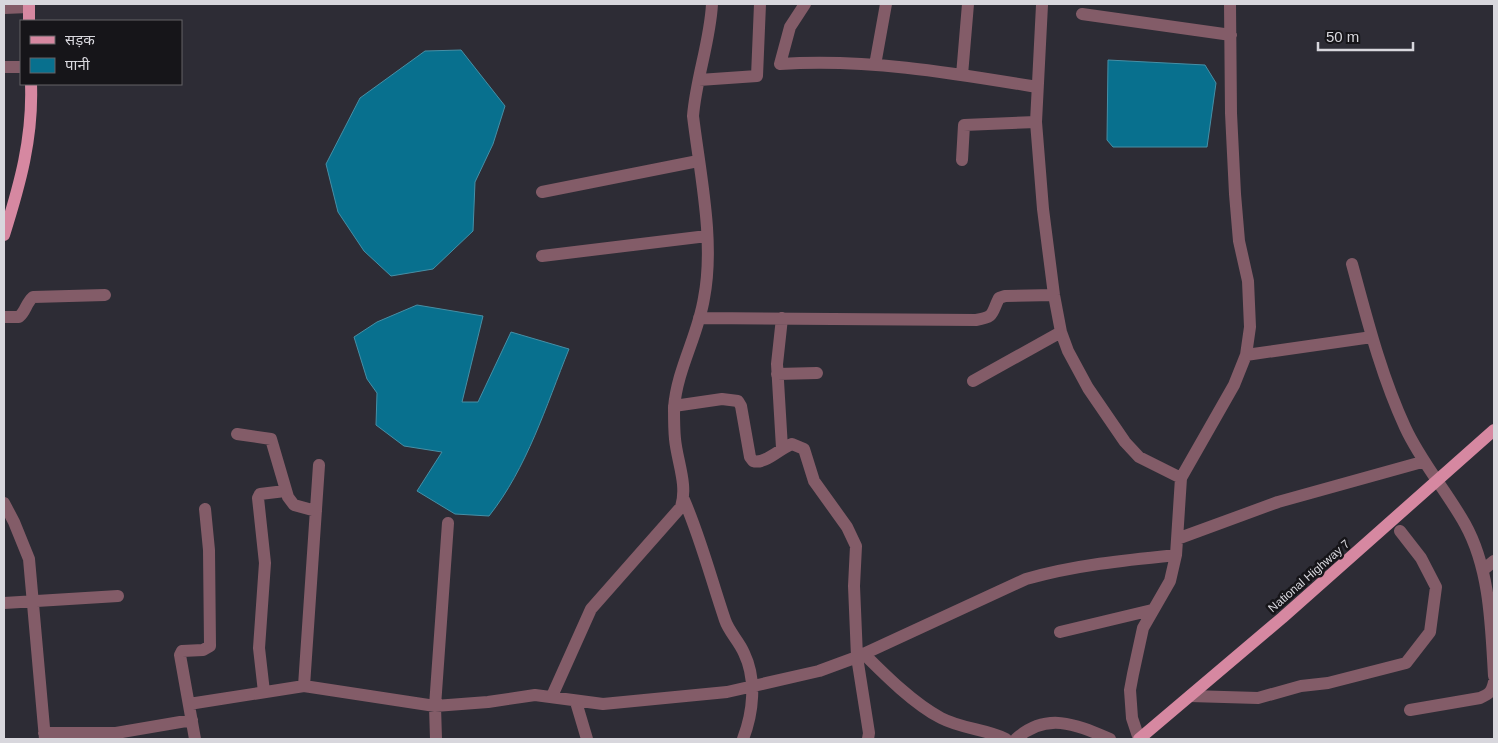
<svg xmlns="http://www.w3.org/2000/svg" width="1498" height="743" font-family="Helvetica,'Noto Sans Devanagari',sans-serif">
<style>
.water{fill:#08708e;stroke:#468fa6}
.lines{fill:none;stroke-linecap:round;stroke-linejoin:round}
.minor{stroke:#835c68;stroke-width:12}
.major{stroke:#d688a1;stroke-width:12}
.labels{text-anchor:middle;stroke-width:5;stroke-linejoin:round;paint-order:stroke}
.street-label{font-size:12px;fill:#d8d7dd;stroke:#161519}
</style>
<rect width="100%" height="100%" fill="#2d2c35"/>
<path class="water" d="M461,50L505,106L493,144L475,182L473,231L433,269L391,276L364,251L338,212L326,164L360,98L425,51Z
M1108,60L1205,65L1216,83L1207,147H1113L1107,140Z
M417,305L483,316L462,402H478L511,332L569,349C546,406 527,468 489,516L455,514L417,491L442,452L404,446L376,425L377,393L367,379L354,337L377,322Z"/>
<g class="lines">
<path class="minor" d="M805,4L790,27L780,64C866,58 953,73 1037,87
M1042,5L1036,122L1043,209L1054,295L1061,332L1068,351L1088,388L1125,442L1139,457L1181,478
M4,8L29,7
M1082,14L1231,35
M875,65L886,4
M4,67H21
M962,75L968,4
M699,80L757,76L760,4
M962,160L964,125L1036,122
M542,192L698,161
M542,256L707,236
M1352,264C1367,319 1381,375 1405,427C1421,462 1446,490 1465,524C1490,569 1491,625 1494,676
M4,317H19C26,311 26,303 33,297L105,295
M699,318L976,320C995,317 991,314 999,298L1005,296L1054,295
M1246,355L1372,337
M777,374L817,373
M973,381L1061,332
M674,406L722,399L738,401L741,406L750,457L753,461C765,465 780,448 792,444L804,449L814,481L847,527L856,546L854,586L857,657L869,733L868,739
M237,434L271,439L288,497L294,505L316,511
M782,448L777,364L782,318
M684,500C701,539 711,579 725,620C729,632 739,641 744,653C757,680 753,713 743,739
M4,503L14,522L29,559L45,739
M1177,539L1278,502L1422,462
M1483,570L1494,561
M4,603L118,596
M1060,632L1152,610
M864,654C885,675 914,704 941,718C962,729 986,729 1006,739
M304,686L319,465
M264,692L259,648L265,563L258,498L260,494L285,491
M552,696L591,609L681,507C688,485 677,461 675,439C674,429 674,418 674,408C677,369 698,336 704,298C715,241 700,174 693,116C696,78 710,42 712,4
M1190,696L1258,698L1301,686L1328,683L1406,663L1430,632L1436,587L1421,558L1400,531
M576,702L587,739
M189,704L304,686L435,706L488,702L535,695L603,704L727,692L819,671L857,657L1026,579C1075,565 1126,560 1176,555
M1410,710L1480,698C1489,694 1492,692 1494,682
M44,733H116L192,720
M195,739L180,655L182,651L203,650L210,646L209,550L205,509
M436,739L435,706L448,523
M1016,739C1047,711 1077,725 1110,739
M1139,739L1132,718L1130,690L1133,674L1143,628L1170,581L1176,555L1181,478L1234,385L1246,355L1250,327L1248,281L1239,241L1235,194L1231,113L1230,4"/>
<path class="major" d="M29,4V21
M4,235C20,184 33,138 31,84
M1139,739L1282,618L1494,430"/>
</g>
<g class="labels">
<g class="street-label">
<text transform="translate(1309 576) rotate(-41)" y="4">National Highway 7</text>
</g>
</g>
<rect width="1498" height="743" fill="none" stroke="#d8d7dd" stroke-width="10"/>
<rect x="20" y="20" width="162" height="65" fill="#161519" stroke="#646367"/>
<rect x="30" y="36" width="25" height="8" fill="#d688a1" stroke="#646367"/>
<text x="65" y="45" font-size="15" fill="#d8d7dd">सड़क</text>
<rect x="30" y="58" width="25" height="15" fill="#08708e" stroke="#646367"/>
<text x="65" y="70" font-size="15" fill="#d8d7dd">पानी</text>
<path d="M1318 42v8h95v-8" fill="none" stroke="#d8d7dd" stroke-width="2.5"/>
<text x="1326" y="42" font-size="15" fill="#d8d7dd" stroke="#161519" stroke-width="4" paint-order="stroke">50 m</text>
</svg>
